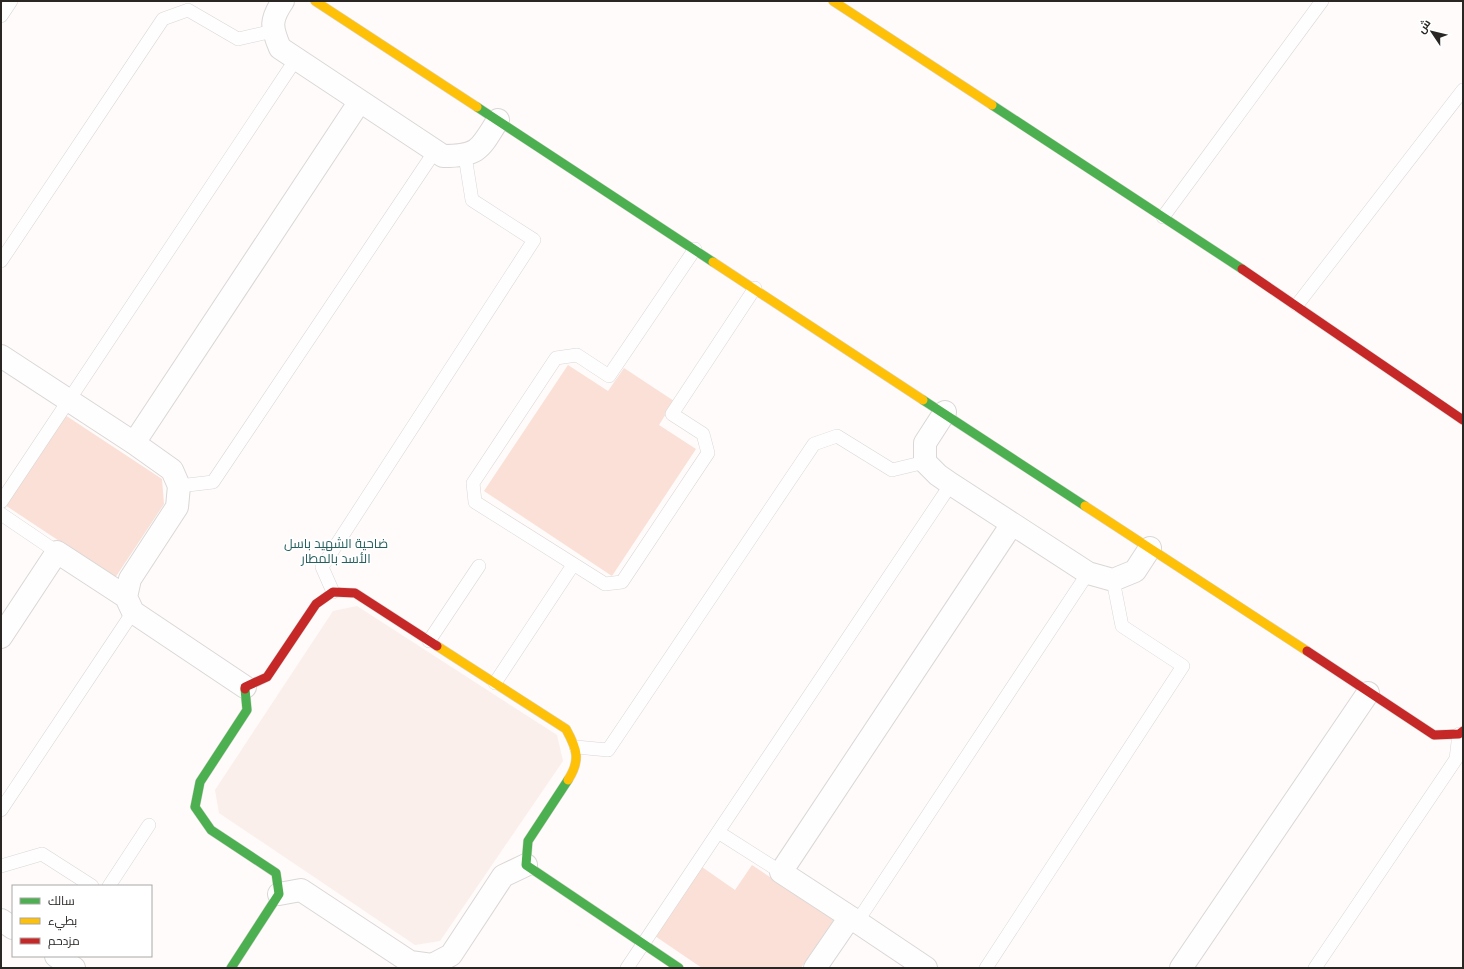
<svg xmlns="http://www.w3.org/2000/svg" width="1464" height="969" font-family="Roboto,Cairo,sans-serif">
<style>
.built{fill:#faefea}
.green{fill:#fae0d6}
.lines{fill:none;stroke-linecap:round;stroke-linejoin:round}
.lane-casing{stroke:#dad7d6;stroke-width:14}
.street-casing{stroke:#dad7d6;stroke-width:24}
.fast-casing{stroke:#dad7d6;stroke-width:10}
.slow-casing{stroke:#dad7d6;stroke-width:10}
.jam-casing{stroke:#dad7d6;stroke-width:10}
.lane{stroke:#fffefe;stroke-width:13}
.street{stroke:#fffefe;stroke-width:22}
.fast{stroke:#4caf50;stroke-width:9}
.slow{stroke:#ffc107;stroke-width:9}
.jam{stroke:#c62828;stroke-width:9}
.labels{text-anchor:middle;stroke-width:3.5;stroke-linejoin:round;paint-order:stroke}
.quarter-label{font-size:13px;fill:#26605f;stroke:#fff}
</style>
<rect width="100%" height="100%" fill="#fefbfa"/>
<path class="built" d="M357,606L557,735L563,761L440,941L415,945L219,813L215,790L333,611Z"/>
<path class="green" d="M568,365L608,391L624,368L674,401L659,425L696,449L612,576L484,491Z
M65,415L162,479L164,504L115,578L5,505Z
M752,865L834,920L801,968H702L655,936L702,867L735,890Z"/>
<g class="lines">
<defs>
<path id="lane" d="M1,16L11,1
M1163,217L1322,1
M695,249L609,376L577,355L556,358L473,483L475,502L605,584L622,582L708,453L703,434L672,414L755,288
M1,261L163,19L188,10L238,39L273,31
M1297,305L1463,90
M179,486L213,482L435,151
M1,502L296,59
M1,514L57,552
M333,592L322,567L534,240L472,200L465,156
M429,641L479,566
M495,683L573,565
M576,747L608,750L814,444L837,436L892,470L925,462
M1,810L133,612
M718,832L781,872
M1,866L42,854L92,886
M109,886L149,825
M857,922L1088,573
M627,968L951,484
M986,968L1183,666L1122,626L1113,580
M1315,968L1456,759L1459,734"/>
<path id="street" d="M283,1C270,20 271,27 280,48L443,156C479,156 480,149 498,120
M1,356L134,443L172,470L179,486L177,507L130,579L126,597L133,612L245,687
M945,412L925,443V462L938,475L951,484L1088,573L1113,580L1135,571L1150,548
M134,443L360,101
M1,637L57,552L126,597
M279,894L301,890L410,962L432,965L451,955L503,876L526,865
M850,917L781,872L1012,524
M1,920L13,928
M56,956L74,968
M815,968L850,917L926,968
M1181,968L1368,693"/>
<path id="fast" d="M992,105L1242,269
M477,107L713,262
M923,400L1085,506
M568,780L528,841L526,865L679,968
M231,968L279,894L276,873L211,830L195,807L200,782L247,710L245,689"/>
<path id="slow" d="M315,1L477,107
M833,1L992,105
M713,262L923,400
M1085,506L1307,651
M437,646L566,729C577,749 581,760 568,780"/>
<path id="jam" d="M1242,269L1463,420
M1307,651L1434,735L1459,734L1463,731
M245,689V687L267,677L316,604L333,592L355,593L437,646"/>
</defs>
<use href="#lane" class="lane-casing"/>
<use href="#street" class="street-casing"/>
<use href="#fast" class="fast-casing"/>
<use href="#slow" class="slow-casing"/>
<use href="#jam" class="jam-casing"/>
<use href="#lane" class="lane"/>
<use href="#street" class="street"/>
<use href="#fast" class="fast"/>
<use href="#slow" class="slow"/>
<use href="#jam" class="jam"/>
</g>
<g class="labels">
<g class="quarter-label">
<text x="336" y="548">ضاحية الشهيد باسل<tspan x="336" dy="15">الأسد بالمطار</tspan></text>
</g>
</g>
<rect width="1464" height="969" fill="none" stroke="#292624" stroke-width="4"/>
<rect x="12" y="885" width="140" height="72" fill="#ffffff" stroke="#a9a8a7"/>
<rect x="20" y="898" width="20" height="6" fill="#4caf50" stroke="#a9a8a7"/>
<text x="48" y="905" font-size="12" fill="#292624">سالك</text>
<rect x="20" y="918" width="20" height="6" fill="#ffc107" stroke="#a9a8a7"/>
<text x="48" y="925" font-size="12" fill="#292624">بطيء</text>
<rect x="20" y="938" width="20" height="6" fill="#c62828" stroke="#a9a8a7"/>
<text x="48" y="945" font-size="12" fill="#292624">مزدحم</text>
<g transform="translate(1432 32) rotate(305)" stroke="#ffffff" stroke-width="3" paint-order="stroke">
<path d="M0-3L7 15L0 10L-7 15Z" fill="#292624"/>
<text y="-6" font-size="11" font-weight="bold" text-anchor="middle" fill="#292624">ش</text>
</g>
</svg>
